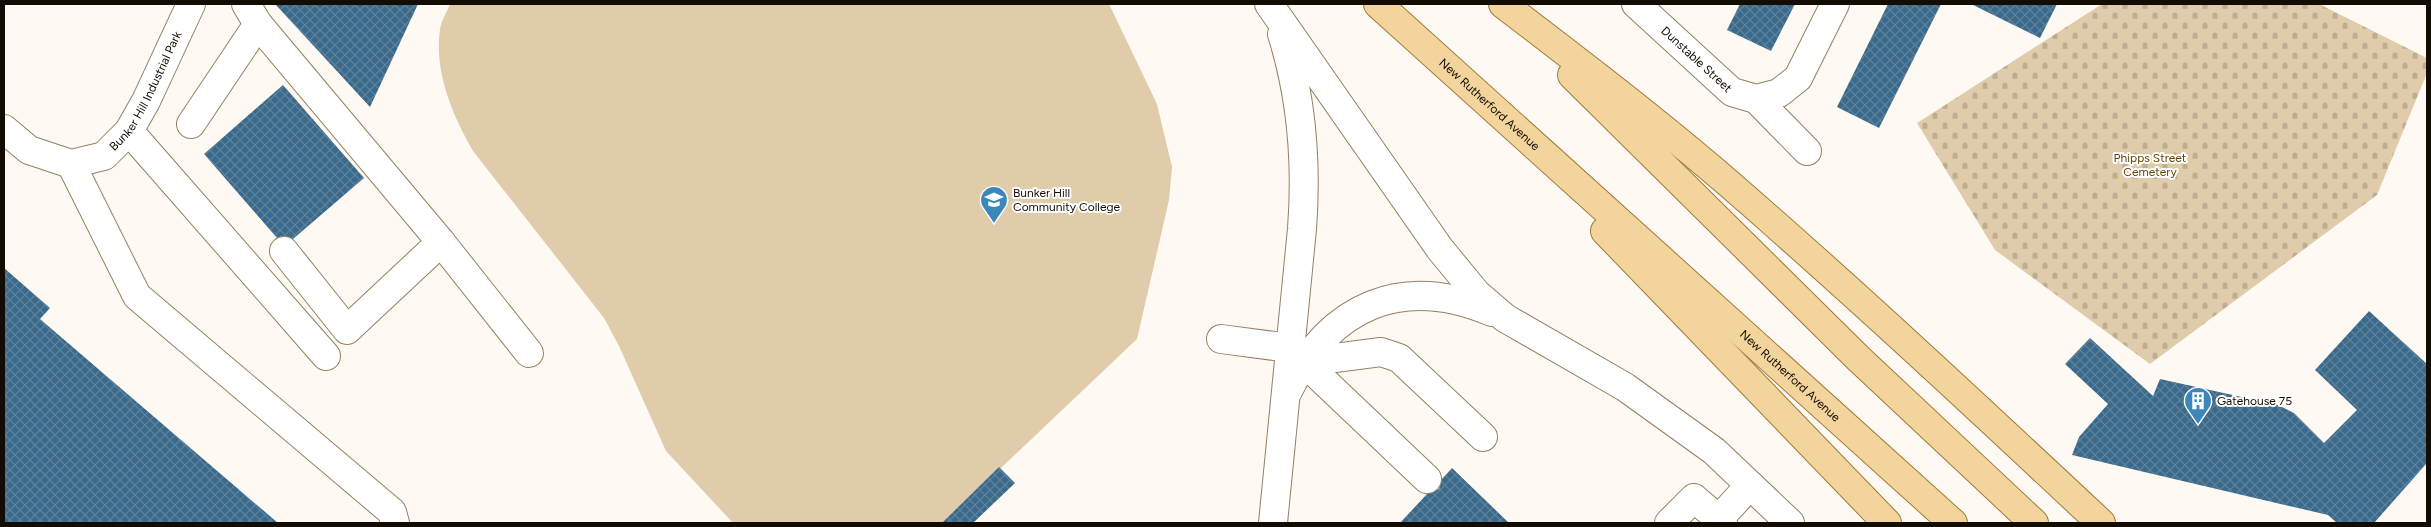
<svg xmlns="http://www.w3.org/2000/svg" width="2431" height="527" font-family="Figtree,sans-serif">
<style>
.cemetery{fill:url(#cemetery-stones)}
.park{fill:#e0cbab}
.building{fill:url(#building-cross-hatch)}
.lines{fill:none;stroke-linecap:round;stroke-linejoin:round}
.minor-casing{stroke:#948162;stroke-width:30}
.major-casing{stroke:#9f7b3b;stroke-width:30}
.minor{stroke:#fff;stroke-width:28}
.major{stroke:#f3d49c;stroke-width:28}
.labels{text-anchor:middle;stroke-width:4;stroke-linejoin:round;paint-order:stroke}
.street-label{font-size:12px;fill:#130c02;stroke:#fff}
.park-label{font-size:12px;fill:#644500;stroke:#fff}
.poi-label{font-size:12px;fill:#130c02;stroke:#fff;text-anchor:start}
</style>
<defs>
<pattern id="cemetery-stones" width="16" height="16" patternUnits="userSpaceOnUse" patternTransform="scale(1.25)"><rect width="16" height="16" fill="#e0cbab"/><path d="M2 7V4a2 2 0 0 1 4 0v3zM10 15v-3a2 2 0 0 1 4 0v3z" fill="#bfad92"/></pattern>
<pattern id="building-cross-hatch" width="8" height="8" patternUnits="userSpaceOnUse" patternTransform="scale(1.25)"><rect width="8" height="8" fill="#396a8d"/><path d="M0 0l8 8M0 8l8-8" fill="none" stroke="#5f8198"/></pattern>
</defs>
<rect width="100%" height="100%" fill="#fef9f3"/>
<path class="cemetery" d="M2102,4H2319L2427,58V73L2377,195L2150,364L1995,250L1917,123Z"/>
<path class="park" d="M450,4H1109L1157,104L1172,167L1169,200L1137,339L943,523H733L666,451L619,346L604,318L473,151C452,114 434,72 440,29C441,21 447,12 450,4Z"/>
<path class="building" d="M275,4H418L370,107Z
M1740,4H1795L1771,51L1727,30Z
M1888,4H1941L1879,128L1837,107Z
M1971,4H2057L2040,38Z
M283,85L364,178L293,239L282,236L277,238L204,154Z
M4,268L50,308L40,319L278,523H4Z
M2369,311L2427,364V463L2374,523H2337L2328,515L2072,455L2079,437L2108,404L2065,364L2090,338L2153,396L2160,379L2278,405L2294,413L2324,443L2357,410L2315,370Z
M999,467L1015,483L973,523H942Z
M1452,468L1509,523H1400L1427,494L1439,489L1442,479Z"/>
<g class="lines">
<defs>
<g id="minor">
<path d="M246,4L258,24L441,242L347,330L284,251"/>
<path d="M1269,4L1440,249L1477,294L1505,318L1625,387L1714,451L1790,523"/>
<path id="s1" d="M1636,4L1732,92L1756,99L1779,93L1798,78L1835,4"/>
<path d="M1756,99L1807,151"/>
<path d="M191,124L258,24"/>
<path id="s2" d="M4,129L29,150L71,164L104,156L129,131L146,101L191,4"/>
<path d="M129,131L326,356"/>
<path d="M71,164L137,296L392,512L395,523"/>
<path d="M441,242L529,353"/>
<path d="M1221,339L1289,348L1427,479"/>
<path d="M1304,362L1381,352L1399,358L1483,437"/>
<path d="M1288,391C1330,305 1402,274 1492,312"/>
<path d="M1719,519L1750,485"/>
<path d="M1273,523L1302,229C1307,163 1302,98 1282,34"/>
<path d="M1669,523L1694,498L1723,523"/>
</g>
<g id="major">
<path id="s3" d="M1378,4L1953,523"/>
<path d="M1503,4C1579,62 1655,120 1727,182C1855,293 1978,408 2101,523"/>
<path d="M1572,75L1858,358L2034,523"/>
<path d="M1605,231L1887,523"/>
</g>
</defs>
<use href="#minor" class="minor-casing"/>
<use href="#major" class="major-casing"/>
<use href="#minor" class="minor"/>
<use href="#major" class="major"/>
</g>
<defs>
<symbol id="university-pin" viewBox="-11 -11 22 30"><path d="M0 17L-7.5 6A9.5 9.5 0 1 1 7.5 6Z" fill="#3c87ba" stroke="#fff"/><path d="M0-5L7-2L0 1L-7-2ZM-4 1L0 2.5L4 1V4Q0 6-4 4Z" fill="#fff"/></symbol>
<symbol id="building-pin" viewBox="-11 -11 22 30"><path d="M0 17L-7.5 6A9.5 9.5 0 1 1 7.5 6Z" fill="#3c87ba" stroke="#fff"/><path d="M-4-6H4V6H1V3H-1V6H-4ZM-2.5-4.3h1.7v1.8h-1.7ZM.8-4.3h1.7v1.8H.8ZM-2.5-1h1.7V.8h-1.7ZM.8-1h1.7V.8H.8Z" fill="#fff"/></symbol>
</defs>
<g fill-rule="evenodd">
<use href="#university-pin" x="978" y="184" width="32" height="43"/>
<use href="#building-pin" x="2182" y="385" width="32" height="43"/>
</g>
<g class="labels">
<g class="street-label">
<text dy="4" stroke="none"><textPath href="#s1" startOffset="82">Dunstable Street</textPath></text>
<text dy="4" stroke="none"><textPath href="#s2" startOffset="189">Bunker Hill Industrial Park</textPath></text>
<text dy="4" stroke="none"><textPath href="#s3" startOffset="150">New Rutherford Avenue</textPath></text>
<text dy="4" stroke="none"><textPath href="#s3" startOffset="555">New Rutherford Avenue</textPath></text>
</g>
<g class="park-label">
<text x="2150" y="162">Phipps Street<tspan x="2150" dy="14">Cemetery</tspan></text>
</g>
<g class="poi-label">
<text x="1013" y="197">Bunker Hill<tspan x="1013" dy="14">Community College</tspan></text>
<text x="2217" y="405">Gatehouse 75</text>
</g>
</g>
<rect width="2431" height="527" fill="none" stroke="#130c02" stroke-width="10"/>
</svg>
